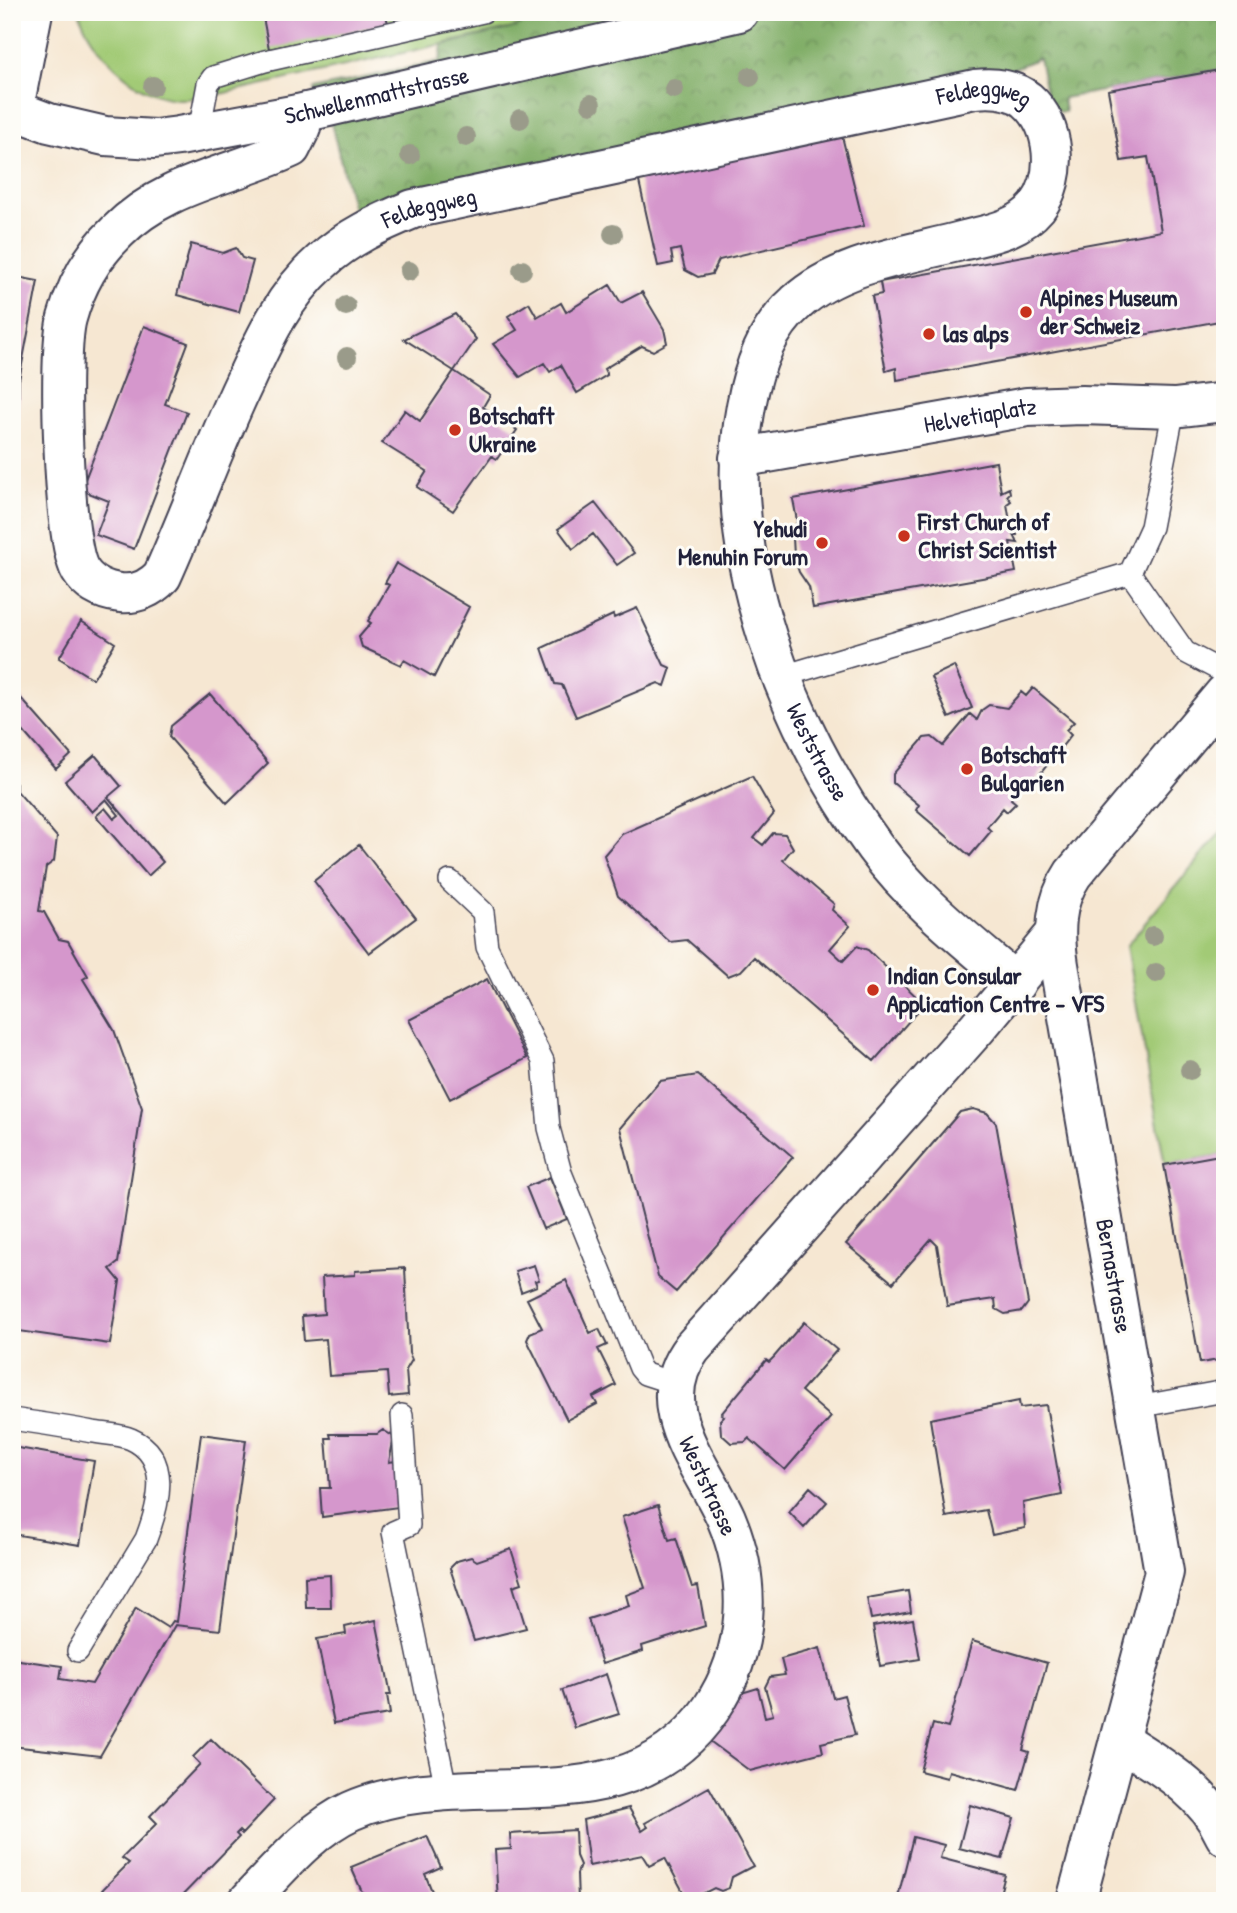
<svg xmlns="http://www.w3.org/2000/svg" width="1237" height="1913" font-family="'Patrick Hand',sans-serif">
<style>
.green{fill:#a2ca76;stroke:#627658;stroke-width:2}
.forest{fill:url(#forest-crowns);stroke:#526851;stroke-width:2}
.building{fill:#d597cc}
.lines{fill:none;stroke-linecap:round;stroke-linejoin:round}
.service-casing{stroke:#424052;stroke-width:24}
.minor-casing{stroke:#424052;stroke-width:42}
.service{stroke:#fff;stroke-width:21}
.minor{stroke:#fff;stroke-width:38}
.tree{fill:#9a9b8a}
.poi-dot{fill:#c8321e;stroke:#fdfcf7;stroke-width:2.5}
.labels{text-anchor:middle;stroke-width:6;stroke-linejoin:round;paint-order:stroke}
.street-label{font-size:24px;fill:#22223b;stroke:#fdfcf7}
.poi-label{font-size:24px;font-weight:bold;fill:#22223b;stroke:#fdfcf7;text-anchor:start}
</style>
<defs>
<pattern id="forest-crowns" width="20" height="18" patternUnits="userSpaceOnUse" patternTransform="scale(1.75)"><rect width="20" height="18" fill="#81ae67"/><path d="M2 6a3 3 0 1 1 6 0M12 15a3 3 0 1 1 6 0" fill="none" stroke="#698d56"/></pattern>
</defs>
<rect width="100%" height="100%" fill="#fdfcf7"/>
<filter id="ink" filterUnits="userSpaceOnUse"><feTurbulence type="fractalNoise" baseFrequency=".0143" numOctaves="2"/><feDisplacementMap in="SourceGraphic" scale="14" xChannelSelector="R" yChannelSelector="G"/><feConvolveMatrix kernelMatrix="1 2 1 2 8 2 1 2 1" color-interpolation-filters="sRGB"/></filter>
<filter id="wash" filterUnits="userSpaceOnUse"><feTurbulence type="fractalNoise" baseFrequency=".00686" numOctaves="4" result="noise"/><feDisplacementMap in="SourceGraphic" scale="28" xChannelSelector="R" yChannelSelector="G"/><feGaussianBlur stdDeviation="1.57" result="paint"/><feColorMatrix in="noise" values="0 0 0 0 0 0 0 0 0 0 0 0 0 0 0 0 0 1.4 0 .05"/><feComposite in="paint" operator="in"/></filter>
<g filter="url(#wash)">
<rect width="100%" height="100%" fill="#f6e7d2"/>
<path class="green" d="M79,12H529L518,27L225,93C210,95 192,100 177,99C135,96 91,50 79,12Z
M1225,827V1154L1165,1165L1126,946Z"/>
<path class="forest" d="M529,12H1225V69L1063,98L1065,112H1060L1048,102L1039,58L1010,70L988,71L355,217L331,123L321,125L313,89L440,61L442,45L517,27Z"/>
<g id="blocks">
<path class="building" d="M262,12H385L388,23L269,49Z
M1225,69V320L897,380L896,368L886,371L872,296L882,294L880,282L1161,231L1148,157L1121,161L1108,90Z
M841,132L864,226L719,260L712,274L698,277L685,270L680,249L671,251L673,263L658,266L638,177Z
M191,244L223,253L236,248L242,258L253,261L239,312L177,295Z
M12,276L38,281L19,380L15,517Z
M610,285L621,303L642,292L664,329L667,343L653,351L642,346L604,369L607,375L577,393L561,365L550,372L544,363L520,377L493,344L517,330L508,316L529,303L537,317L561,303L566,312Z
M455,314L476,339L454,371L404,339Z
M144,326L188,343L165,404L187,412L134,549L96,535L109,501L81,490Z
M454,371L490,395L483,407L517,430L497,459L492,456L453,511L417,487L427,471L382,443L405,410L420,421Z
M996,462L1001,492L1009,488L1010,493L1007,496L1011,501L1007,504L1011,528L1016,529L1017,535H1014L1018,543L1010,542L1016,572L813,608L809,587L799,572L794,556L793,537L797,521L793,499Z
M595,503L634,553L617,565L593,534L573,549L558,529Z
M396,563L469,607L434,677L404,660L401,665L362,647L359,637L371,623L368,621L389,585L385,583Z
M637,608L664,665L671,668L665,686L658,683L576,717L562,685L555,684L542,648L613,615L614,618Z
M81,621L115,643L93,679L59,658Z
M954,666L972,708L949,718L931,677Z
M12,688L71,755L56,769L15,722Z
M1033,688L1074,722L1066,730L1071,735L1032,784L1027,780L1011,799L1016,803L1007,812L1003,808L987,827L991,831L970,856L916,810L919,805L893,783V774L924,738L932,737L943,746L970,714L977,720L982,710L989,705L1007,708L1021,692L1026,696Z
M210,694L268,763L227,803L169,737L171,726Z
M95,755L121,786L108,797L163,862L148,876L96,816L105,808L114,819L119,815L106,799L92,812L65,781Z
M752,776L774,814L754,838L763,845L773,833L785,834L793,848L783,860L834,904L832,910L850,926L830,949L843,961L857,946L868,950L924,1004L874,1061L754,957L741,971L728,976L687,940L670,942L618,896L604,855L622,834Z
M12,784H16V790L57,837L54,861L46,867L39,911L44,912L59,939L68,941L88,976L83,979L114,1030L142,1108L118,1263L110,1269L120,1281L110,1344L12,1330V1189H19L18,1080L12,1073Z
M359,845L416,918L369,953L314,881Z
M487,979L527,1058L450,1099L409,1020Z
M698,1075L793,1157L676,1292L658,1277L620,1128L660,1081Z
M973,1109L987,1113L996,1123L1028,1303L1022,1311L1005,1314L996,1309L995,1299L947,1306L937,1245L931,1239L893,1283L846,1244L960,1112Z
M1225,1154V1359L1200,1363L1164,1165Z
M550,1177L567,1219L543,1229L526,1187Z
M534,1265L539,1280L535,1281L537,1286L521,1292L515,1271Z
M405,1268L409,1353L412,1360L406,1370L408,1395L389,1397L387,1372L329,1376L326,1339L304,1341L302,1316L324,1314L322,1277L355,1275V1271Z
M566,1280L590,1333L599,1329L607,1345L598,1349L616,1385L593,1397L597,1404L567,1420L527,1340L530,1333L542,1328L527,1299Z
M804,1322L837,1350L801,1391L831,1417L785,1470L749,1438L745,1442L731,1443L721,1434L720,1420L724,1416L721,1414L766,1360L769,1362L774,1357Z
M1019,1401L1020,1408L1046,1405L1062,1495L1023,1503L1025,1528L992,1535L986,1510L946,1517L930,1419Z
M383,1430L394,1437L389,1462L396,1461L399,1507L322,1517L320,1488H330L326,1438H331L330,1434H377Z
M201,1434L246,1440L220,1630L175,1625L100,1756L12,1746V1659L62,1666L60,1679L92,1684L136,1608L168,1628L173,1621L176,1622Z
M12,1447L94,1461L80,1545L12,1534Z
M810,1487L827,1502L804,1528L789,1512Z
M658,1505L669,1540L676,1538L692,1587L698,1586L705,1626L642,1646L643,1651L602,1664L588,1619L629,1606L626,1595L645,1588L622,1517Z
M511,1549L522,1583L513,1586L526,1628L474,1641L450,1568L457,1561L471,1557L477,1561Z
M330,1575L331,1608H306L305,1577Z
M908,1591L911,1612L871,1619L867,1598Z
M913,1619L920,1659L880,1666L873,1626Z
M376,1620L391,1695H387L390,1714L334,1723L317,1639L346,1634L345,1627Z
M972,1641L1047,1663L1023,1750L1029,1752L1018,1790L949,1771L947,1778L920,1771L933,1724L948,1728Z
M820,1648L833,1698L844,1695L855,1735L821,1743L823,1752L750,1771L707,1739L738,1694L758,1688L765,1717L773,1715L765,1687L770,1677L785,1675L781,1659Z
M606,1674L619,1714L575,1728L562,1690Z
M211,1739L274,1800L242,1834L239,1831L236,1834L239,1837L177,1901H101L107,1895L102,1890L129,1863L122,1858L157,1823L150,1816L200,1764L193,1757Z
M709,1787L753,1866L732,1877L729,1888L721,1891L714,1888L688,1901L665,1858L649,1866L642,1855L589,1866L583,1820L629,1808L642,1831L648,1827L645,1823Z
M970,1805L1014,1818L1002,1859L959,1848Z
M575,1830L576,1856L580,1865L577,1874L578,1901H498L495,1850L511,1849L510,1834Z
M427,1836L441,1867L425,1874L436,1901H366L351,1867Z
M913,1837L944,1845L940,1858L1005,1875L998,1901H897Z"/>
</g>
</g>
<g filter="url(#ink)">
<use href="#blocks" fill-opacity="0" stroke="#424052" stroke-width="2"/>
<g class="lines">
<defs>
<path id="service" d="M199,132L208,84L213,77L265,61L483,12
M1130,573L1185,652L1225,673
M783,676L1130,573L1151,527L1174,408
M450,881L483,912L487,947L543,1061L549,1128L561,1173L640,1368L645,1374L676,1384
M1137,1407L1225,1391
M402,1415L409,1525L393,1532L447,1793
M12,1419C39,1423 66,1427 93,1432C105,1434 120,1434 131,1439C172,1457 159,1505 146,1539L78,1651"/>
<g id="minor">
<path id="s1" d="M12,109L49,123L105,136L155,139L179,136L298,114L739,12"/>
<path id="s2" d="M298,114L301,128L291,148C231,176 165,183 117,232C92,256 76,285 67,318C57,354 63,540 80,570C89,585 104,591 120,593C136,595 151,588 162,576C191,512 214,446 244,383C264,339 284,295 321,262C348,237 379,223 413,209L975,89C993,87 1012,88 1027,100C1056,125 1060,177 1037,207C1018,230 988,234 961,241C907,255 838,264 796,303C766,329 753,368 746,406C718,553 788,729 875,847C914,900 966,940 1016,983"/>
<path d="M12,118L33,12"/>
<path id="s3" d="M739,458L1027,407L1082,405L1174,408L1225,402"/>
<path d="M1120,1740C1162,1767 1204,1790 1225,1836"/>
<path d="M248,1901C279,1869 310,1830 351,1811C467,1760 625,1835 711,1709C750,1651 753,1582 726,1518C702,1464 647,1407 692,1348L977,1028L1056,933"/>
<path d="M1076,1901L1164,1572L1059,965C1054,933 1054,902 1073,874L1225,693"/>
</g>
</defs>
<use href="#service" class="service-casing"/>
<use href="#minor" class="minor-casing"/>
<use href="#service" class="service"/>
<use href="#minor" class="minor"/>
</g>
<g class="tree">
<circle cx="750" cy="77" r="10"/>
<circle cx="153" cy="86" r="10"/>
<circle cx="674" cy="89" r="10"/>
<circle cx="591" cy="104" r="10"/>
<circle cx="520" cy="119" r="10"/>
<circle cx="466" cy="137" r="10"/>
<circle cx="410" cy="155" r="10"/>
<circle cx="613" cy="234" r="10"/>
<circle cx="522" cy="270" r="10"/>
<circle cx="409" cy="271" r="10"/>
<circle cx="346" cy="306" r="10"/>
<circle cx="347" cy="357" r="10"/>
<circle cx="1153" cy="936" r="10"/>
<circle cx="1156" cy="973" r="10"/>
<circle cx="1190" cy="1070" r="10"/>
</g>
</g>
<g class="poi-dot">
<circle cx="1026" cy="312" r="7"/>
<circle cx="929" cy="334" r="7"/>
<circle cx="455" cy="430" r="7"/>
<circle cx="904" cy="536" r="7"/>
<circle cx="822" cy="543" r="7"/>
<circle cx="967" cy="769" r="7"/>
<circle cx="873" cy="990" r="7"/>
</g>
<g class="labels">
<g class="street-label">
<text dy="8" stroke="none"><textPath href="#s1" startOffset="373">Schwellenmattstrasse</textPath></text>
<text dy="8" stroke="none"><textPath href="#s2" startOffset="1726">Feldeggweg</textPath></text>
<text dy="8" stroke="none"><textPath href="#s2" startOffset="1158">Feldeggweg</textPath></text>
<text dy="8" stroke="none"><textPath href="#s3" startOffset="245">Helvetiaplatz</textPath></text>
<text dy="8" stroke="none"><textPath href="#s2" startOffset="2628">Weststrasse</textPath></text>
<text transform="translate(1114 1276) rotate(80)" y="8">Bernastrasse</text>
<text transform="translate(708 1486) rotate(65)" y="8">Weststrasse</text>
</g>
<g class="poi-label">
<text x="1040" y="306">Alpines Museum<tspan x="1040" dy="28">der Schweiz</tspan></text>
<text x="943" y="342">las alps</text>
<text x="469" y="424">Botschaft<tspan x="469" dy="28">Ukraine</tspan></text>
<text x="918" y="530">First Church of<tspan x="918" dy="28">Christ Scientist</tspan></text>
<text x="808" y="537" text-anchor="end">Yehudi<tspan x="808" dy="28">Menuhin Forum</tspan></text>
<text x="981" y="763">Botschaft<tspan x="981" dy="28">Bulgarien</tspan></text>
<text x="887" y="984">Indian Consular<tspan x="887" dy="28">Application Centre - VFS</tspan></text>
</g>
</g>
<rect width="1237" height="1913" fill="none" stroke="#fdfcf7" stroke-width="42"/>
</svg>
